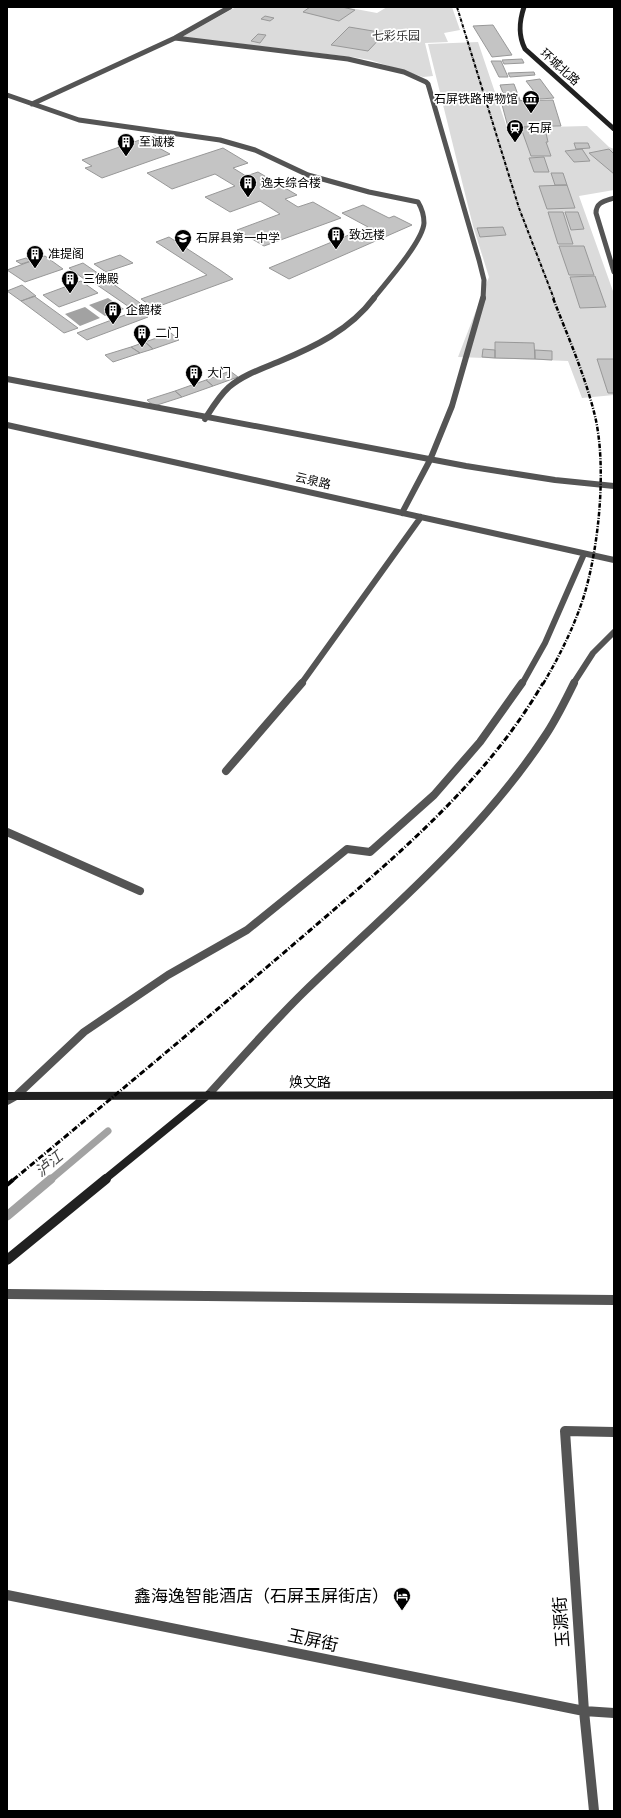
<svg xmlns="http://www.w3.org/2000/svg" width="621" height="1818" font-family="'Open Sans','Noto Sans SC',sans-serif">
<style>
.green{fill:#dbdbdb}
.water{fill:#a2a2a2}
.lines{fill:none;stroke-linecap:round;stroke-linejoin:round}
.stream-far1{stroke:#a2a2a2;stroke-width:7}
.stream{stroke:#a2a2a2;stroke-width:9}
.building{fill:#c4c4c4;stroke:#989898}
.street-far3{stroke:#545454;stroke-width:5}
.street-far2{stroke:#545454;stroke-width:6}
.street-far1{stroke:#545454;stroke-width:8}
.street{stroke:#545454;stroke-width:10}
.secondary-far2{stroke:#212121;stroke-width:5}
.secondary-far1{stroke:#212121;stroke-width:8}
.secondary{stroke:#212121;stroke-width:10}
.rail-far3{stroke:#000;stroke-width:2;stroke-dasharray:3.5 1 0.5 1;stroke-linecap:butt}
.rail-far2{stroke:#000;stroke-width:2.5;stroke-dasharray:4.5 1.5 1 1.5;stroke-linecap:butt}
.rail-far1{stroke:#000;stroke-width:3;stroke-dasharray:6 2 1 2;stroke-linecap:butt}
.rail{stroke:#000;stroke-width:4;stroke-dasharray:8 2.5 1.5 2.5;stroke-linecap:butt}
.labels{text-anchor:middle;stroke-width:3.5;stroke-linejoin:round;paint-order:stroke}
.far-park-label{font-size:12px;fill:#323232;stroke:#fff}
.far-street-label{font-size:12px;fill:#000;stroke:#fff}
.far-poi-label{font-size:12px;fill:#000;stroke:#fff;text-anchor:start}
.street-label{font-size:14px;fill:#000;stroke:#fff}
.water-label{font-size:15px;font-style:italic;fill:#434343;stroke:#fff}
.near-poi-label{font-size:17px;fill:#000;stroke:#fff;text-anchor:end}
.near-street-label{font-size:17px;fill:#000;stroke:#fff}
</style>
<rect width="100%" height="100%" fill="#fff"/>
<path class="green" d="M236,7H345L377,13L387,7H452L460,30L444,33L448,42L425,43L433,76L423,77L370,60L352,57L182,37Z
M478,42L507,128L587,126L609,147L614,149V190L579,196L614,294V395L582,398L568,361L458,357L489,277L473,226L428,44Z"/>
<path class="water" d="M108,298L124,309L105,316L89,305Z
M85,307L100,318L80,326L65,314Z"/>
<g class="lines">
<path class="stream-far1" d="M50,1180L108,1131"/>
<path class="stream" d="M7,1216L51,1179"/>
</g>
<path class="building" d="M310,7H342L355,10L339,21L303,12Z
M265,16L274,18L270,21L261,19Z
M493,25L512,55L492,57L473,26Z
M349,27L385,33L368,51L331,45Z
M258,34L266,35L260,43L251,41Z
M522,59L524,63L504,64L502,60Z
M491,61H501L508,77H499Z
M534,72L535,75L510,77L508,73Z
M540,79L554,98L540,99L526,81Z
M514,84L520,100L506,101L500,85Z
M553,100L561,126L508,127L501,101Z
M548,127L550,133H546L548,142H546L551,156H531L521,128Z
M154,135L169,144L159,148L170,154L102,178L85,168L92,166L82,160Z
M574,143H588L590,148L576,149Z
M223,148L248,163L233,168L246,176L258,172L297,195L285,199L298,207L313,202L341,218L264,246L237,230L280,214L260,201L230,212L205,197L235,186L215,174L172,189L147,173Z
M582,149L590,161L574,162L565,151Z
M609,149L614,154V174L589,153Z
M544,157L549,172H534L529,158Z
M551,173H563L567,185H555Z
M567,185L575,208L547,209L539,186Z
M363,205L389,218L394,216L412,225L289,279L269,268L368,227L342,213Z
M548,212H563L573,244H558Z
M565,212H578L584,229L571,230Z
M503,227L506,235L480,237L477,228Z
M169,237L220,270L233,279L154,308L141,299L207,275L156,242Z
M559,246H584L594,275H569Z
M120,255L133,263L106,272L94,264Z
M45,256L63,269L25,282L7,270Z
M26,258L31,261L21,264L16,261Z
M83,263L99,274L84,279L69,268Z
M99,274L143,305L132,309L87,278Z
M595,276L606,307L580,308L570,277Z
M81,281L98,293L59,307L43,295Z
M22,285L36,296L21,301L7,291Z
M34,296L78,328L64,333L21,301Z
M138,310L148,317L87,340L77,333Z
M171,333L179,340L153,349L145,342Z
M145,342L153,349L140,353L131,347Z
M495,342L534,343L535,359L495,358Z
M131,347L140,353L113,362L105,355Z
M483,349L495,350V358L482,357Z
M535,350L552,351V360L535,359Z
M597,359H614V393H608Z
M230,371L238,377L213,386L206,380Z
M206,380L213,386L182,397L175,391Z
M175,391L182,397L154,406L147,400Z"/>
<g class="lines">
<path class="street-far3" d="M175,38L348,59L404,72L426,82L428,84L479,260L484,280L483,299
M7,95L79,120L220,140L255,150L308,175L369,192L418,202C421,207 424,216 424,223C423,241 386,283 373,299
M32,104L175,38L230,7
M614,198C605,201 596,202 596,213L614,272"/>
<path class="street-far2" d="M7,379L466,466L555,480L614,486
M205,419C212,408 219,396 229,387C243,375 261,369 278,362C314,347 350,330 374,298
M7,425L614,560
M402,513L430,460L452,406L483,298
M301,684L421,517
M522,684L545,643L584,554
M573,684L593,653L614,632"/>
<path class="street-far1" d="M226,771L302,683
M7,832L140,891
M208,1095C240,1060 271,1024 305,991C389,910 480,835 545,736C556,720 565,701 574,683
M7,1101L16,1096L84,1032L168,975L247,930L347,849L370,852L434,795L480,742L522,683"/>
<path class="street" d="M7,1294L614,1300
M7,1595L584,1711L614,1713
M594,1811L584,1711L565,1431L614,1432"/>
<path class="secondary-far2" d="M524,7C519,22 518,35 525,49L614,129"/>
<path class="secondary-far1" d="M7,1096L614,1095
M104,1180L208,1095"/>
<path class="secondary" d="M7,1260L106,1179"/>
<path class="rail-far3" d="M457,7L519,208L554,299"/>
<path class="rail-far2" d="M543,684C559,657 573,629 583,599C599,549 607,467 595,416C585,375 568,337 553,298"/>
<path class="rail-far1" d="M13,1180C112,1098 210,1016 308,932C394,858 485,783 543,683"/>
<path class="rail" d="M7,1185L14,1179"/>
</g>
<defs>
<symbol id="museum-pin" viewBox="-11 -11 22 30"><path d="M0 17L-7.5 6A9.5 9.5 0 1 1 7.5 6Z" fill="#000" stroke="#fff"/><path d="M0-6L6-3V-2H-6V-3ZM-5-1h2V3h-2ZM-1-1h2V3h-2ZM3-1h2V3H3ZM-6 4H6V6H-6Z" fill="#fff"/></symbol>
<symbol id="station-pin" viewBox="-11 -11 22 30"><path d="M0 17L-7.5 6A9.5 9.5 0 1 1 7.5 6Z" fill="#000" stroke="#fff"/><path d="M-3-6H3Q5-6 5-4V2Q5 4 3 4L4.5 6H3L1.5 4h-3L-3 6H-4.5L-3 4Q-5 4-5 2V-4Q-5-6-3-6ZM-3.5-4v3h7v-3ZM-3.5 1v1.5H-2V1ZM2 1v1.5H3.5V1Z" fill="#fff"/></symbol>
<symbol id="building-pin" viewBox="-11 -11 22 30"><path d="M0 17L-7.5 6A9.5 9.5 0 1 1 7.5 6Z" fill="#000" stroke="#fff"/><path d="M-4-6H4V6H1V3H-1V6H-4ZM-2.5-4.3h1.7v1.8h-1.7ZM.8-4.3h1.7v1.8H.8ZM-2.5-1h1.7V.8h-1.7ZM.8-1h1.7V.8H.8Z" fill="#fff"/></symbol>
<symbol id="school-pin" viewBox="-11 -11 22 30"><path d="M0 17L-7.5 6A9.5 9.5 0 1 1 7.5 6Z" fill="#000" stroke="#fff"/><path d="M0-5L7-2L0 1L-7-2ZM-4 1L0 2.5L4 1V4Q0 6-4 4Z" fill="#fff"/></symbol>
<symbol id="hotel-pin" viewBox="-11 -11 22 30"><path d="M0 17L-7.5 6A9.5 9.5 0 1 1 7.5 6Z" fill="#000" stroke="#fff"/><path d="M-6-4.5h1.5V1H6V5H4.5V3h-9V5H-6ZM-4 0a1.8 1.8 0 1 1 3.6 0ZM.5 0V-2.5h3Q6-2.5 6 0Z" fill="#fff"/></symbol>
</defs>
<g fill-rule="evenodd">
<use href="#museum-pin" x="521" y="89" width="20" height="27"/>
<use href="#station-pin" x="505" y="118" width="20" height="27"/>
<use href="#building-pin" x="116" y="132" width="20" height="27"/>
<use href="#building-pin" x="238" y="173" width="20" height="27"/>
<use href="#building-pin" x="326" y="225" width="20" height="27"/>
<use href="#school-pin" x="173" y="228" width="20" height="27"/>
<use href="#building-pin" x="25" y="244" width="20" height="27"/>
<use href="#building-pin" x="60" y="269" width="20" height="27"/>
<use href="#building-pin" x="103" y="300" width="20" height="27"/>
<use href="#building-pin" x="132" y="323" width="20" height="27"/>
<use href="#building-pin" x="184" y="363" width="20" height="27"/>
<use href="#hotel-pin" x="392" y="1586" width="20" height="27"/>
</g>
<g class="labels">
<g class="far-park-label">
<text x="396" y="40">七彩乐园</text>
</g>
<g class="far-street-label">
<text transform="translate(560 67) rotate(42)" y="4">环城北路</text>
<text transform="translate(313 481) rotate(13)" y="4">云泉路</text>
</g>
<g class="far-poi-label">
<text x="518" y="103" text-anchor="end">石屏铁路博物馆</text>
<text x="528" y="132">石屏</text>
<text x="139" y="146">至诚楼</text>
<text x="261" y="187">逸夫综合楼</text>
<text x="349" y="239">致远楼</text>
<text x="196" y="242">石屏县第一中学</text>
<text x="48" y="258">准提阁</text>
<text x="83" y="283">三佛殿</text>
<text x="126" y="314">企鹤楼</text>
<text x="155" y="337">二门</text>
<text x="207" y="377">大门</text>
</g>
<g class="street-label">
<text x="310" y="1087">焕文路</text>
</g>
<g class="water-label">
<text transform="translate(49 1164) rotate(-40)" y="5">泸江</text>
</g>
<g class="near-poi-label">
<text x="389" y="1602">鑫海逸智能酒店（石屏玉屏街店）</text>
</g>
<g class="near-street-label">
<text transform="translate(561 1622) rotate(-94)" y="6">玉源街</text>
<text transform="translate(313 1640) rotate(12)" y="6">玉屏街</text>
</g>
</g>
<rect width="621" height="1818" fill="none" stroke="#000000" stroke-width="16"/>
</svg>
